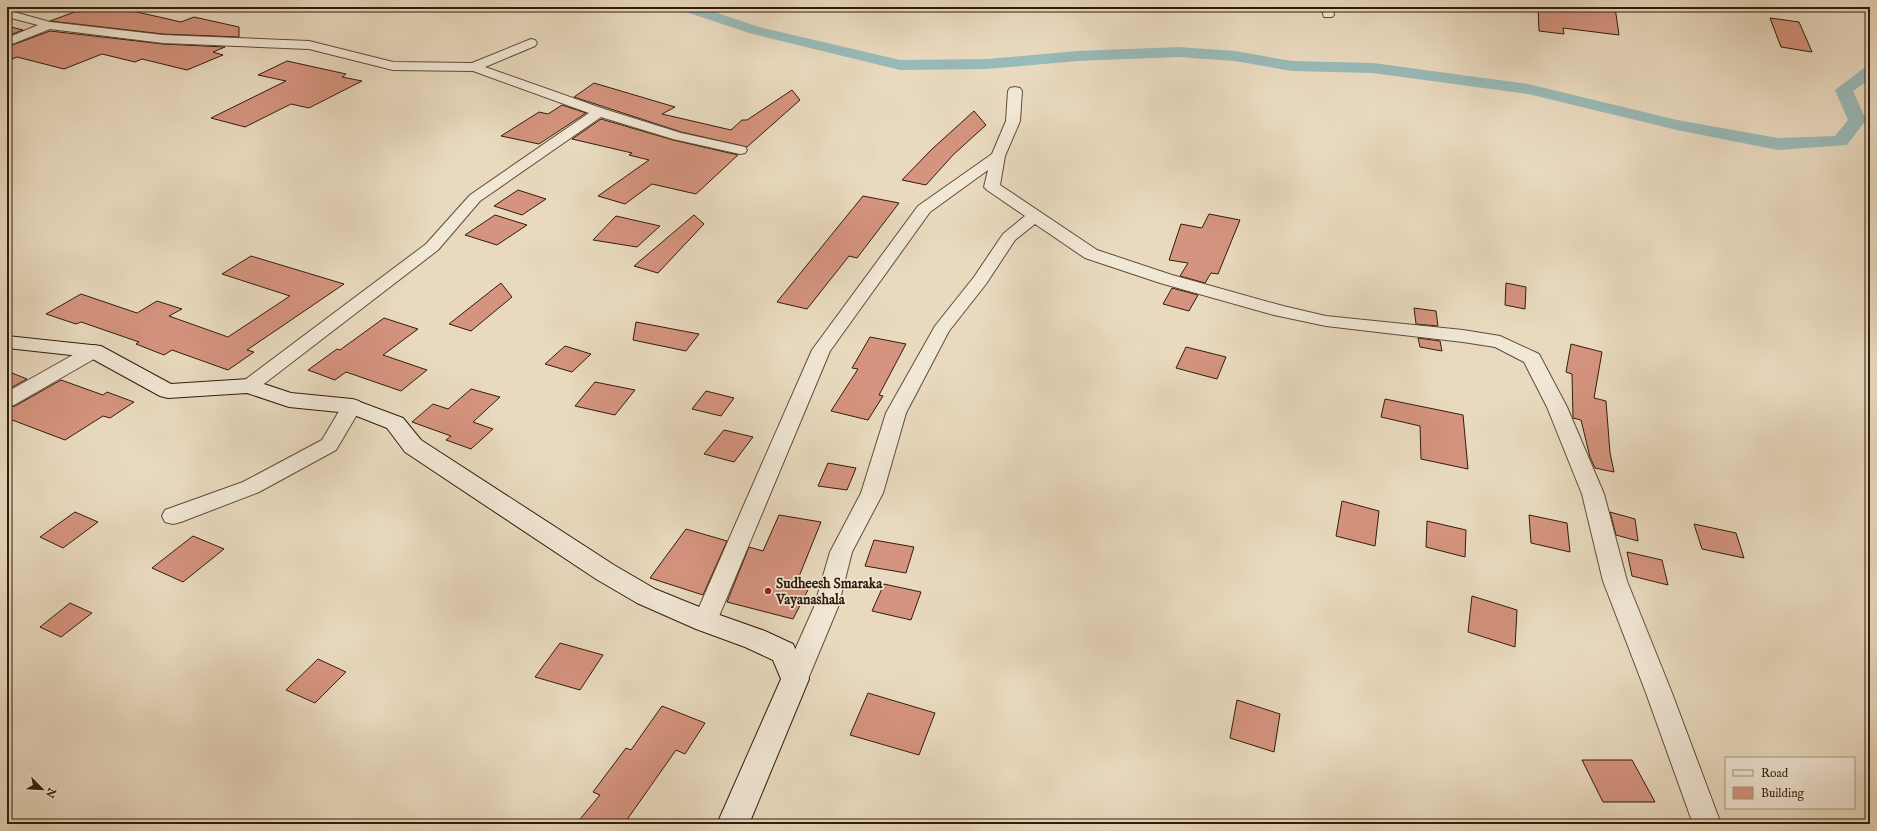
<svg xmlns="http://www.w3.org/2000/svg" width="1877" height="831" font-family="'IM FELL English',serif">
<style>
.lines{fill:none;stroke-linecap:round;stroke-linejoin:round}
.canal{fill:#99bab8;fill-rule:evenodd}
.building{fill:#d5947f;stroke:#321c0b}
.street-casing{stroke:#604c38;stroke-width:2}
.secondary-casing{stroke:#321c0b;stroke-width:2}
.street{fill:#f1e7d5;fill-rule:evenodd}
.secondary{fill:#f1e7d5;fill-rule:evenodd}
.poi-dot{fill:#8f2418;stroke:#f1e7d5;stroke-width:1.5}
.labels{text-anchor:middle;stroke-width:3.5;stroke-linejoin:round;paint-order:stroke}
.poi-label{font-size:14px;font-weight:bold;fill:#321c0b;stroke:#f1e7d5;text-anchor:start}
</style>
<rect width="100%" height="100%" fill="#e9dabf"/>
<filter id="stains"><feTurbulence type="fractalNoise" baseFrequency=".005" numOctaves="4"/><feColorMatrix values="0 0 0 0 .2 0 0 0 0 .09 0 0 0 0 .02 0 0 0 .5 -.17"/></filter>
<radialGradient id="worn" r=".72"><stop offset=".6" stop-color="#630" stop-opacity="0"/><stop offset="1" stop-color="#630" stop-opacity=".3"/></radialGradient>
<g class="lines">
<path class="canal" d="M678,7H700L759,27L900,60L987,59L1077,51L1178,47L1235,51L1292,61L1373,63L1528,84L1677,120L1778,138L1835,136L1848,120L1835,90L1864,68L1870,66V79L1853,91L1866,120L1847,145L1778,150L1677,130L1528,94L1373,73L1292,71L1235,61L1178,57L1077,61L987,69L900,70L749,33L680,10Z"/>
</g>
<path class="building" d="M88,7H115L181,22L194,17L239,27V37L163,34L50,21Z
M1538,7H1615L1619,35L1563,28L1564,34L1539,31Z
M1770,18L1799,22L1812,52L1781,47Z
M7,26L23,30L7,36Z
M50,31L163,44L225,47L213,52L223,55L187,70L142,59L135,62L102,54L64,69L17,57L7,61V47Z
M287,61L346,74L342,77L362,81L309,108L291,104L245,127L211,118L286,81L258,75Z
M594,83L675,107L662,114L731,130L742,120H747L792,90L800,100L747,147L681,132L574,97Z
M562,105L586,113L539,144L501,136L539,112L548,114Z
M974,111L986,125L953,155L926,185L902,180L931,150Z
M601,119L673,140L738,155L696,194L652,184L625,204L598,196L649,160L629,155L632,153L572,139Z
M518,190L546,199L522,215L494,206Z
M863,196L899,203L857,258L849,256L807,309L777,302Z
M1209,214L1240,220L1218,274L1211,273L1205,283L1180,276L1188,263L1169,260L1181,224L1202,228Z
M495,215L527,225L497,245L465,235Z
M694,215L704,224L658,273L634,266Z
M616,216L660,226L637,247L593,240Z
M251,256L344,284L247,350L254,352L228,370L172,350L164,355L136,344L139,342L81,322L76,324L46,314L81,294L137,313L157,301L182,309L169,316L228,337L290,296L222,274Z
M501,283L512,297L471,331L449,324Z
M1506,283L1526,287L1525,309L1505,305Z
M1172,288L1198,295L1189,311L1163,304Z
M1414,308L1436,311L1438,326L1416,324Z
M384,318L418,329L383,355L427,370L401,391L346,372L335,380L308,370L337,349L340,350Z
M636,322L699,334L686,351L633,340Z
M870,337L906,344L879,395L883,396L868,420L831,411L858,369L852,368Z
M1418,338L1440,341L1442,351L1420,347Z
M1571,344L1602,352L1594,398L1606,401L1610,453L1614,472L1595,468L1590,457L1581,420L1573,418L1572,374L1566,372Z
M565,346L591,354L572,372L545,364Z
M1186,347L1226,357L1217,379L1176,368Z
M7,371L27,379L7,390Z
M61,380L103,395L107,392L134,402L110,418L103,416L65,440L7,418V407L15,406Z
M595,382L635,390L615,415L575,406Z
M471,389L500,397L473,422L493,429L471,449L446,440L451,436L412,422L433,404L448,409Z
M706,391L734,398L721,416L692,409Z
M1385,399L1463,415L1468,469L1421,459L1420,426L1381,417Z
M724,430L753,437L734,462L704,454Z
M828,463L856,468L847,490L818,486Z
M1342,501L1379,511L1375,546L1336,536Z
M75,512L98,522L63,548L40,537Z
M1610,512L1635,519L1638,541L1616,535Z
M779,515L821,522L798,579L812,582L793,619L727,602L749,547L763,551Z
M1529,515L1567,523L1570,552L1531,543Z
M1427,521L1466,530L1465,557L1426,547Z
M1694,524L1736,533L1744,558L1702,549Z
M686,529L727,541L703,595L650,578Z
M193,536L224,549L183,582L152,568Z
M874,540L914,547L906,573L865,566Z
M1627,552L1662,560L1668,585L1632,576Z
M884,584L921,592L911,620L872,611Z
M1472,596L1517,610L1515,647L1468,632Z
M70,603L92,613L61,637L40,627Z
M560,643L603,655L580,690L535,677Z
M318,659L346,672L315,703L286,690Z
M868,693L935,713L919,755L850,735Z
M1237,700L1280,714L1274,752L1230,738Z
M662,706L705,723L685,754L676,750L624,824H576L600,795L593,792L626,748L631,750Z
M1582,760H1632L1655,802H1603Z"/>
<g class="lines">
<defs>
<path id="street" d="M1321,7H1333L1334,15L1332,17H1324Z
M7,10L50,22L163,35L309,41L393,62L472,63L531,39L535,40L537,43L535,46L485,67L604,109L681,133L745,147L747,150L745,153L740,154L673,139L601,117L480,201L438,250L256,390L249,392L242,390L239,386L242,382L426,244L470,195L589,113L473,71L393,70L309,49L163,43L50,29L7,46V38L38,25L7,17Z
M1015,87L1020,88L1022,91L1020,121L1005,156L1000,185L1097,250L1172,275L1283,306L1326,316L1463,330L1500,336L1539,354L1567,407L1604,494L1627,581L1672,693L1721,824H1693L1646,693L1603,581L1582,494L1547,407L1524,362L1495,347L1463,342L1326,326L1274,315L1160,283L1085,258L1035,224L1015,240L986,284L949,331L906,413L883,493L852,552L838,607L808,679L804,687L795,690L786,687L782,679L814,607L830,552L861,493L886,413L935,326L974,277L1003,234L1025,216L987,190L984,187L988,170L930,212L830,351L717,621L714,628L705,631L696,628L693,621L812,350L918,206L992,154L1006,121L1008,91L1010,88Z
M94,345L101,347L103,351L101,355L14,405L7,406V392L87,347Z
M352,399L359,401L362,406L336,450L259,492L181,522L173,524L165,522L162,516L165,510L243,482L322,440L345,401Z"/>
<path id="secondary" d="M7,336L101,346L171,384L249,379L291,393L352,399L403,418L421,440L614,565L655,589L714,613L765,631L793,644L809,679L749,824H717L781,679L773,660L745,647L696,629L637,603L596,579L405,452L387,428L349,413L289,407L247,393L168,398L160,396L89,357L7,348Z"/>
</defs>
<use href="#street" class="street-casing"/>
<use href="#secondary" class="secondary-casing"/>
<use href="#street" class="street"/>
<use href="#secondary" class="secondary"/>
</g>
<circle class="poi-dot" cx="768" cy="591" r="4"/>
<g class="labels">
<g class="poi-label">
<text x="776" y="588">Sudheesh Smaraka<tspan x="776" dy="16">Vayanashala</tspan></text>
</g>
</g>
<rect width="1877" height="831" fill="none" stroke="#e9dabf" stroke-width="24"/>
<rect x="8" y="8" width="1861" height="815" fill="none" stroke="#321c0b" stroke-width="2"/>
<rect x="12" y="12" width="1853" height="807" fill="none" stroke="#321c0b"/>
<rect x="1725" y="757" width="130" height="52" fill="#f1e7d5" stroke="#a59684"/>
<rect x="1733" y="770" width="20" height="6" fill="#f1e7d5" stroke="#a59684"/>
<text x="1761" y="777" font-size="12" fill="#321c0b">Road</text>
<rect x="1733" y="787" width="20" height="12" fill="#d5947f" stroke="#a59684"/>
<text x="1761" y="797" font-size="12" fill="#321c0b">Building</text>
<g transform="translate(42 789) rotate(114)" stroke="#f1e7d5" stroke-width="3" paint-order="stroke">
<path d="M0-3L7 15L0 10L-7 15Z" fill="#321c0b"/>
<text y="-6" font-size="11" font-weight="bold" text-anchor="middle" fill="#321c0b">N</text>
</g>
<rect width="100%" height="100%" filter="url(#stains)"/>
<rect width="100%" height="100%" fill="url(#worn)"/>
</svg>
